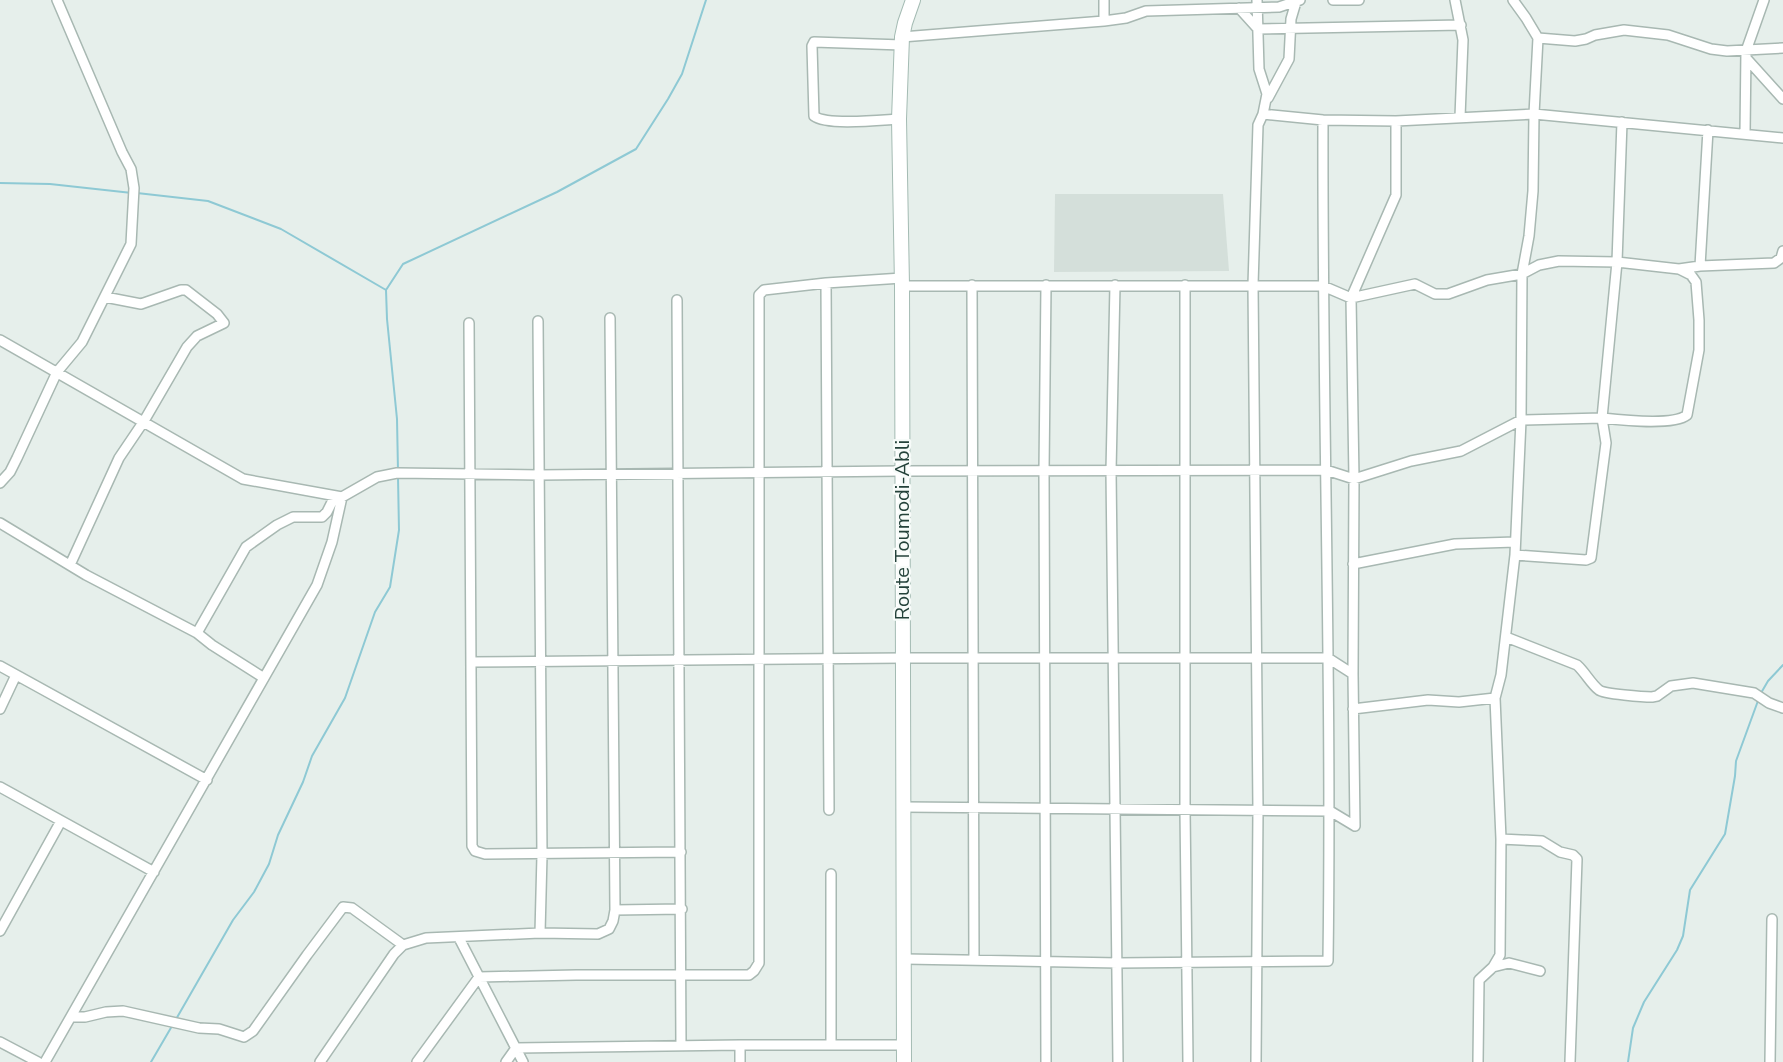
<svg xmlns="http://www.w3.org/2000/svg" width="1783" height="1062" font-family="'Nunito Sans',sans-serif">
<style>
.built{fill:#d4dfda}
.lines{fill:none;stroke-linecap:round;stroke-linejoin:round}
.stream{stroke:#8ec9d4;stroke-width:2}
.street-casing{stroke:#a8b8b2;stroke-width:12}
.secondary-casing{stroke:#a4bbb3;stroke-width:16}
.street{stroke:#fff;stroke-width:9}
.secondary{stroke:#fff;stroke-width:14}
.labels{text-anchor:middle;stroke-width:4.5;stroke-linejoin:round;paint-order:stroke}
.street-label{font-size:20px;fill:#24423a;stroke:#f7fbf9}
</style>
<rect width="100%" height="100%" fill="#e6efeb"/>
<path class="built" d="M1055,194H1223L1229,271L1054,272Z"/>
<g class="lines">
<path class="stream" d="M0,183L50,184L132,193
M137,193L208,201L281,229L386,290
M398,471L397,419L387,319L386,290L403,264L557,192L636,149L668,99L682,74L706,0
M1761,693L1768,681L1783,665
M175,1021L233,920L254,892L269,864L278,835L303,782L312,756L345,698L375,612L390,587L399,530L398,477
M151,1062L172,1026
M1628,1062L1633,1028L1644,1002L1677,950L1683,936L1690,890L1725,834L1735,776L1736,761L1759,698"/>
<defs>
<path id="street" d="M1104,0V21
M1257,0L1259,69L1267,94L1263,114L1323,120L1396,121L1534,114L1538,38L1526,18L1513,0
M1333,0H1359
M1455,0L1463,40L1460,117
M1239,8L1258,29L1461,25
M902,37L1104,21L1126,18L1146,11L1279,7L1300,0
M1538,38L1575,41L1586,39L1595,35L1624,30L1668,35L1711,49L1727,51L1783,48
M1746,58L1783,99
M1268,98L1289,59L1291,19L1296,2
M899,119C881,120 827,126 814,116L812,46L814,42L902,45
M1622,122L1617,262L1679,269L1700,266L1774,263L1781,258L1783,251
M1745,133L1746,51L1764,0
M1700,266L1708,130
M826,283L829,810
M972,285L974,960
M1046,285L1044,471L1046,1062
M1115,285L1111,471L1118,1062
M1185,285V810L1188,1062
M677,300L681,1046
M538,321L542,855L540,933
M469,323L472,846L475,851L485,854L681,852
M0,340L243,479L342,497L377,477L397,473L540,475L901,471L1326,470L1354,479L1411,461L1461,451L1521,420L1602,418L1617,262L1559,261L1539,265L1522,274L1487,280L1448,294H1435L1415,284L1351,298L1323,286H902
M0,483L10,472L17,458L57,372L82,342L131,244L134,188L131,169L122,152L57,0
M0,523L86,575L197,633L212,645L264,678
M1515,555L1586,560L1591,558L1606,443L1602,418C1620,420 1673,426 1687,415L1699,350V320L1696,282L1691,275L1679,269
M1353,564L1455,544L1515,542
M70,565L119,458L144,421L187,347L197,336L224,323L217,314L186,290H181L141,304L105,297
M197,633L246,547L277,525L293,517H322L327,512L335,496
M1506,637L1577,665C1585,672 1591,684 1599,690C1604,694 1644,697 1652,697L1657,696L1671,686L1693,683L1754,693L1769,703L1783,708
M471,662L903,658H1328L1353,674
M0,666L207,780
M0,709L16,675
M1353,709L1428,700L1459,702L1495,698
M0,787L154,872
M904,807L1330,811L1355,826
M1355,826L1353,674L1354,479L1351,298L1396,195V121
M1501,839L1542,841L1560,852L1573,855L1577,859L1570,1062
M615,910L682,909
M0,931L61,821
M459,938L523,1062
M905,959L1118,963L1328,961C1332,681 1322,401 1323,120
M1493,967L1509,963L1540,971
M72,1017H85L106,1012L123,1011L199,1028L219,1029L244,1037L253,1031L307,955L343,907L352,908L403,945
M0,1042L38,1062
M831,1044V874
M45,1062L317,585L332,542L342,497
M320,1062L394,954L403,945L426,938L540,933L598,934L609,929L613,921L615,910L610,318
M417,1062L479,977L576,975H749L754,971L759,963V295L764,290L826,283L902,278
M506,1062L516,1048L740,1045H904
M740,1062V1045
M1256,1062L1258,810L1253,285L1258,125L1263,114
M1478,1062L1479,980L1493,967L1500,955L1501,839L1495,698L1501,675L1515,555L1521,420L1522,274L1529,236L1533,191L1534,114L1783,138
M1770,1062L1772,919"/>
<path id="secondary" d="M904,1062L902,286L899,119L902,37L905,23L913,0"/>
</defs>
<use href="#street" class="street-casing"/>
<use href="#secondary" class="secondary-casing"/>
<use href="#street" class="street"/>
<use href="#secondary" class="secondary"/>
</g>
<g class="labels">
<g class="street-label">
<text transform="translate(902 530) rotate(-90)" y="7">Route Toumodi-Abli</text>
</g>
</g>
</svg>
